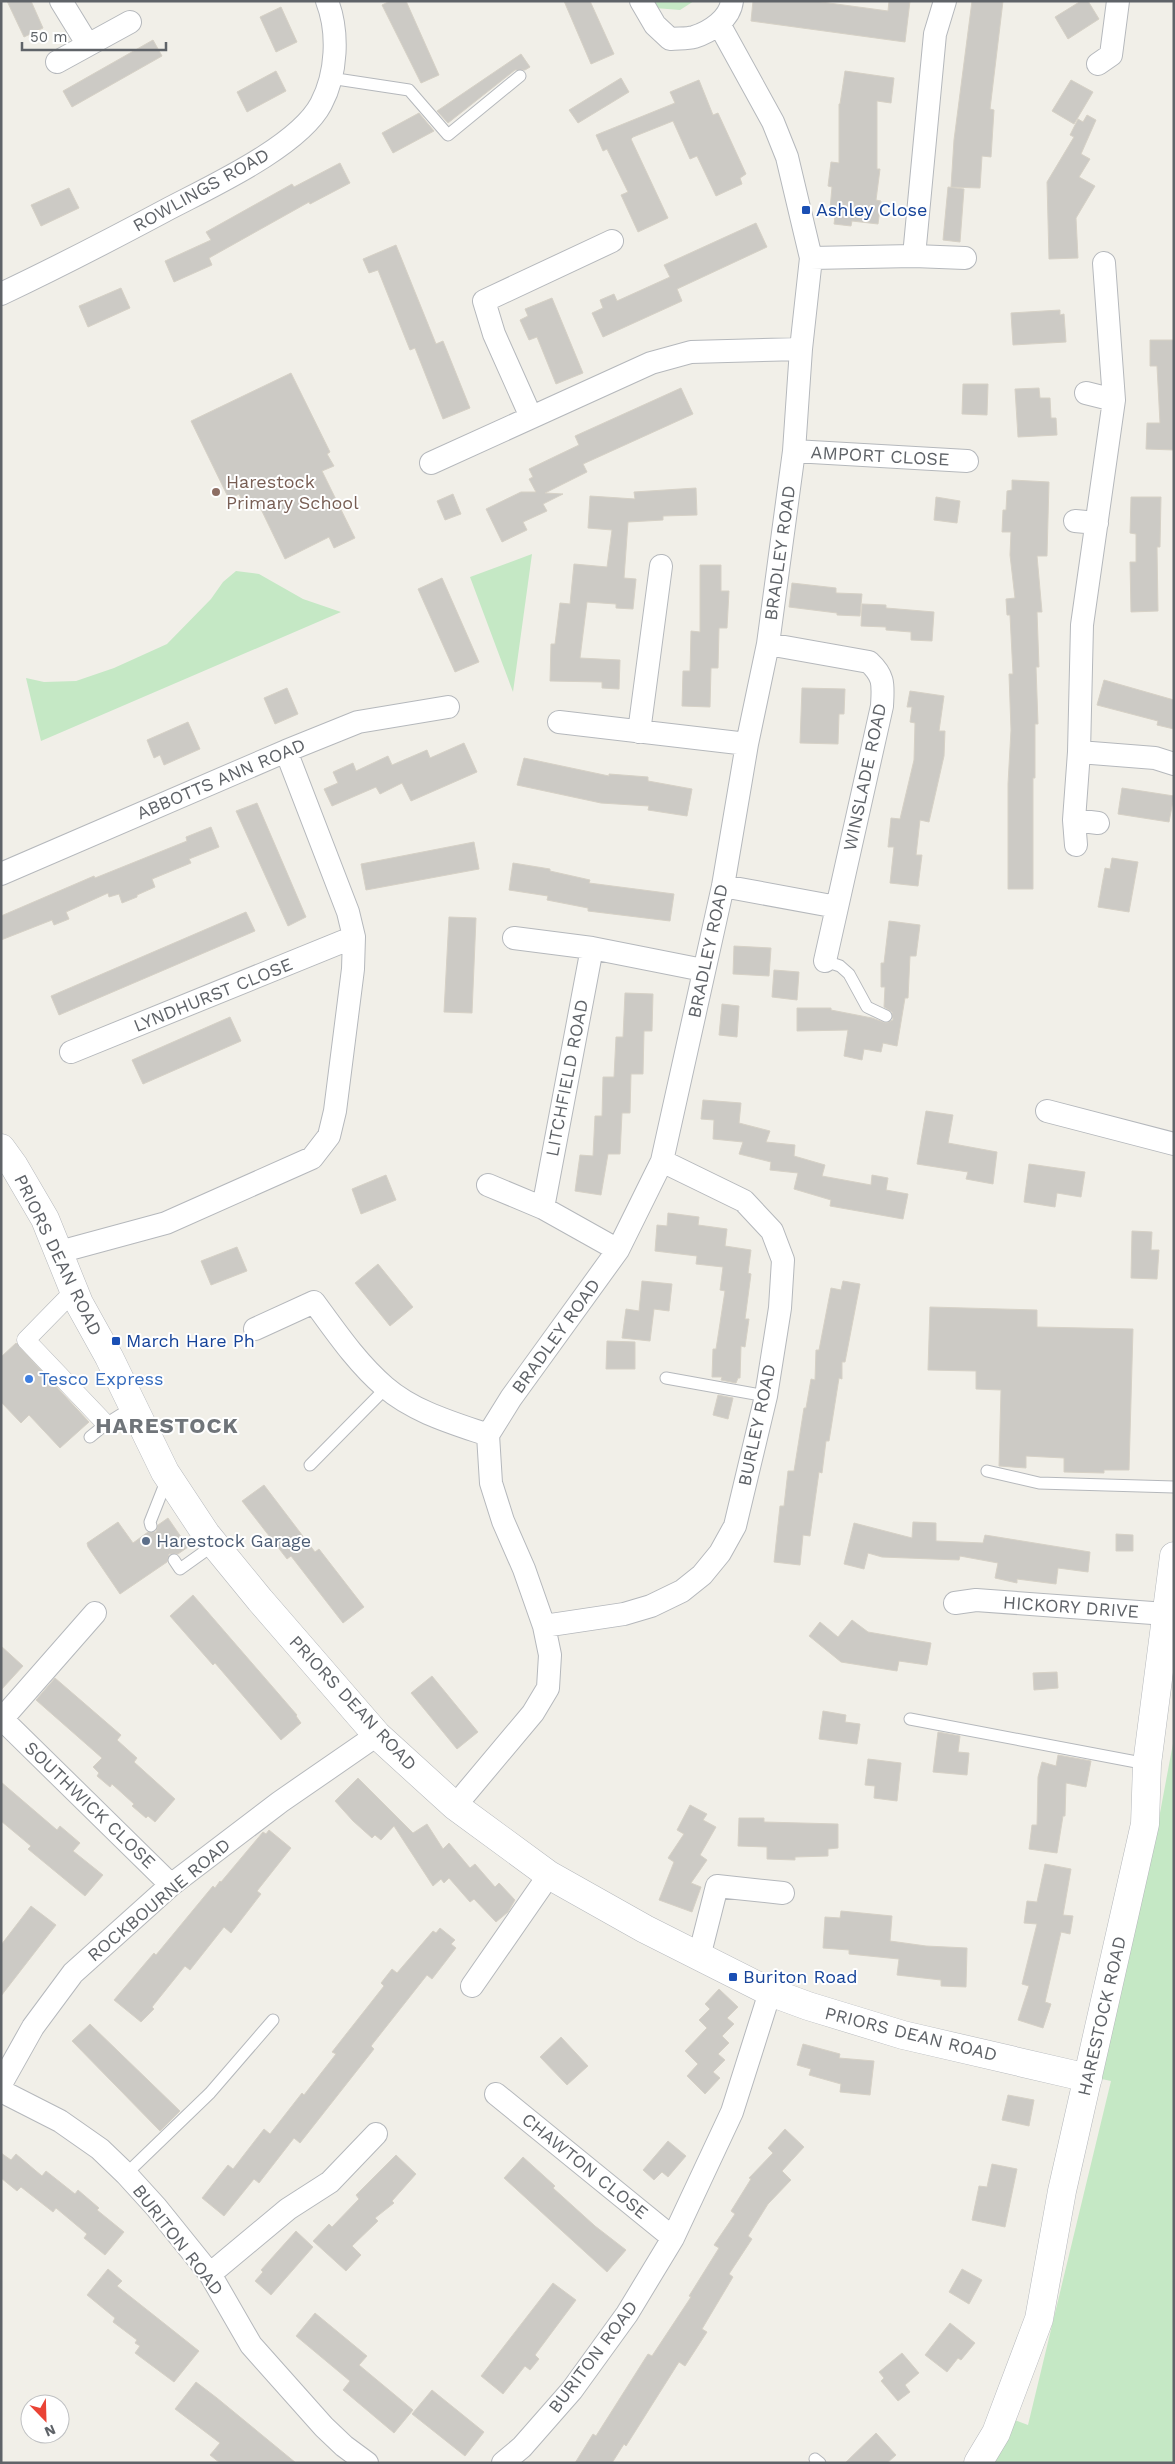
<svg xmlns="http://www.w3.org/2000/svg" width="1175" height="2464" font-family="'Work Sans',sans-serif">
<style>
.green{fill:#c5e8c5}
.building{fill:#cccac5;stroke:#d6d1c6}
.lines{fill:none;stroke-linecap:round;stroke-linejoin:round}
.service-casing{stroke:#b5b8bc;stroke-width:13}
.pedestrian-casing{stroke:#b5b8bc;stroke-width:19}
.minor-casing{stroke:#b5b8bc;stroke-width:24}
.tertiary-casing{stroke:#b5b8bc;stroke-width:29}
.service{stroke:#fff;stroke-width:11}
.pedestrian{stroke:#fff;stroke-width:18}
.minor{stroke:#fff;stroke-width:22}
.tertiary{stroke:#fff;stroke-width:28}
.transit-dot{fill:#1a4fb4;stroke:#fff;stroke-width:2}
.education-dot{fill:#8d6e63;stroke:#fff;stroke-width:2}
.shop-dot{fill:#3f7fe0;stroke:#fff;stroke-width:2}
.service-dot{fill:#5c6f8a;stroke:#fff;stroke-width:2}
.labels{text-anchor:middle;stroke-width:4;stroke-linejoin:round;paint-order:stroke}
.street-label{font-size:18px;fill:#5f6368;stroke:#fff}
.transit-label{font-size:18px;fill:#164399;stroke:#fff;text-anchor:start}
.education-label{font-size:18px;fill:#785e54;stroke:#fff;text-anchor:start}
.shop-label{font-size:18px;fill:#366cbe;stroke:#fff;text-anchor:start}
.service-label{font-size:18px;fill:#4e5e75;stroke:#fff;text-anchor:start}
.district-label{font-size:22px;font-weight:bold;letter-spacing:1px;fill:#70757a;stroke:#fff}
</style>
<rect width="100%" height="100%" fill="#f1efe8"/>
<path class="green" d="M650,1H694L680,10L655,8Z
M532,554L513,692L470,577Z
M236,571L259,574L303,599L341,612L41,741L26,678L44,682L76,681L114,668L167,644L211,599L223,582Z
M1174,1738V2463H989L1012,2419L1028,2425L1111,2081L1097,2078L1157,1829Z"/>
<path class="building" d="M7,1H31L43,28L24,37Z
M390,1H406L439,75L421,83L382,5Z
M564,1H590L614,54L591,64Z
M753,1H814L888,11L889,1H910L905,42L751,21Z
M972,1H1003L990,109L994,110L991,157L982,156L980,188L951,187L954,140Z
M1081,1H1088L1099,19L1068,39L1055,17Z
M281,7L297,42L276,52L260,17Z
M153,40L162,56L72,107L63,91Z
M521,54L530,67L525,70H515L448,123L437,111Z
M276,71L286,91L247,112L237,92Z
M845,71L894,78L891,103L877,101V169H880L876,200L881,201L878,224L852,221L851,226L834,224L836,209H830L832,187L828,186L831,162L839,163V104H840Z
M621,78L629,92L578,123L569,110Z
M699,80L713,115L718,113L746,174L740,178L742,184L716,196L697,156L690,159L673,121L633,137L631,139L668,218L638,232L621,195L628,192L607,149L603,151L596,135L675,103L670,92Z
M1071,80L1093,92L1074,124L1052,111Z
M419,113L434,131L393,153L382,133Z
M1087,115L1096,120L1081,154L1090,159L1079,177L1095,186L1076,218L1078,258L1049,259L1047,182L1074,137L1070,135L1078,119L1083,122Z
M340,163L350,183L310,204L309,202L209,258L212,265L174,282L165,261L211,240L206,232L292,184L294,187Z
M948,187L964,189L960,242L943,240Z
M69,188L79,208L41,226L31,205Z
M756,223L767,247L677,289L682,301L603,337L592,313L603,308L600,300L614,294L617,301L670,277L664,265Z
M396,245L436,344L443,341L470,408L443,419L415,348L410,350L378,270L369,273L363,259Z
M121,288L130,308L88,327L79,306Z
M552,298L583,373L556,384L537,337L529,340L520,320L528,316L525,309Z
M1060,310V315L1064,314L1066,342L1013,345L1011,313Z
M1150,340H1174V450L1146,449L1147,423H1160L1157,366H1150Z
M291,373L330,452L327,454L334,466L322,471L355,538L334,548L329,537L285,559L258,503L246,509L239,494L229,499L191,421Z
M963,384H988L987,415L962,414Z
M681,388L693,414L583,464L587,472L545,493L563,494L543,504L547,511L523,522L527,530L502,542L486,509L521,492H536L529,479L533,477L529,469L579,445L575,436Z
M1039,388L1040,398H1050L1051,418H1056L1057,435L1018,437L1015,389Z
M1012,480L1049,482L1047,556H1037L1042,612H1037L1039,667H1036L1038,724H1035V778H1033V889H1008V784L1011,730L1009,674H1013L1010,615H1007L1006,599L1015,598L1010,555L1011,532H1002L1003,510H1006L1007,491L1012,490Z
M696,488L697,515L663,516V520L628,522L624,578L636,579L633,609L616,608V604L587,602L580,658L620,660L619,689L602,688V682L550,681L551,644H555L560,603L570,604L574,564L607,567L612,530L588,528L590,496L635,499L634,492Z
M453,494L461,514L445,520L437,501Z
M936,497L960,501L957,523L934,520Z
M1131,497H1161L1160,547H1157L1158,611L1131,612L1130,562H1136V534L1130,533Z
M700,565H721V591H729L727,628H719L718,668H711L710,707L682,706L683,671H690L691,631L700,632Z
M442,578L479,662L455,672L418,589Z
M792,583L836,588V593L862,594L860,616L837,615V613L789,607Z
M862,604L886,605V608L934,612L932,641L911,640V632L886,630V627L861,626Z
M1104,680L1174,700V729L1157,725L1158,721L1097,705Z
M287,688L298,714L275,724L264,698Z
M802,688L845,689L844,714H839L838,744L800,743Z
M910,691L944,696L939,731H945L944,756L929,822L920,820L916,855H922L918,886L890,883L894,847H888L891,818L900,819L914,760L915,723L910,722L912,707H907Z
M188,722L200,749L164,765L160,755L154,758L147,740Z
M464,743L477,772L411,801L402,783L380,794L376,787L332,806L324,789L338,783L333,772L353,763L356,771L388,756L392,765L427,750L430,758Z
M524,758L609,776V774L648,777V781L692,789L687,816L648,810L649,806L601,803L517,785Z
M1122,788L1174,796L1169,822L1118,814Z
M257,803L306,917L288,926L236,811Z
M211,827L219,847L189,859L191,863L152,879L155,887L137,895V897L122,903L119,894L109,897L108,893L66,912L69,919L54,925L52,920L1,940V916L94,876L95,878L187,841L186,837Z
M474,842L479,869L366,890L361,864Z
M1112,858L1138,862L1129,912L1098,907L1105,868L1110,869Z
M513,863L550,869V871L590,880L589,883L674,894L670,921L588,911V908L547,900L548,896L509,890Z
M246,912L255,931L59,1015L51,996Z
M449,917L476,918L472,1013L444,1012Z
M889,921L920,925L916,956H910L908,998H905L897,1046L883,1043L881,1052L864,1049L862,1060L844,1056L848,1030L797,1031V1008H831V1010L872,1018L886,1023L893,1020L892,1012L884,1007L885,987H881V963H884Z
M734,946L771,948L769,976L733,974Z
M774,970L799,972L797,1000L772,997Z
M625,993L653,994L652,1031H644L643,1074H631L630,1113H622L620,1154H608L601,1195L575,1191L580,1155L593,1156L595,1116H602L603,1077H614L616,1037H623Z
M722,1004L739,1006L737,1037L719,1035Z
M230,1017L241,1041L143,1084L132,1060Z
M703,1100L741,1103L739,1123L770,1131L766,1142L795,1145L794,1156L825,1165L822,1176L871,1185L872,1175L888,1178L886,1190L908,1194L903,1219L830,1206L831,1200L794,1189L798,1173L770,1170L771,1162L739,1154L743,1142L713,1139L714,1120L701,1119Z
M926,1111L953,1115L948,1143L997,1152L993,1184L966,1179L968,1172L917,1164Z
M1029,1164L1085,1172L1081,1197L1057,1193L1055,1207L1024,1202Z
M386,1175L396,1200L361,1214L352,1189Z
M668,1213L699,1217L698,1225L727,1229L725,1246L751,1250L748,1273L751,1274L745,1319H749L745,1347L741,1346L740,1378H738L736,1383L721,1380L722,1377H712L713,1349H716L725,1291L720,1290L723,1267L696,1264L697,1256L655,1251L657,1225L667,1226Z
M1132,1231L1152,1232L1151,1250H1159L1157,1279L1131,1278Z
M237,1247L247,1271L211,1285L201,1261Z
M378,1264L413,1307L390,1326L355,1283Z
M642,1281L672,1284L669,1311L654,1309L650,1341L622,1338L626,1309L639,1311Z
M843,1281L860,1284L845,1362H842V1379L839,1378L829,1441H826L822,1473L819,1472L810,1536L803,1535L800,1565L774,1562L780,1506H784L788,1471H794L804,1408H806L811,1379L815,1380L816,1350H819L831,1288L841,1290Z
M930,1307L1037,1310V1327L1133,1329L1129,1470H1104V1473L1064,1472V1458L1026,1456V1468L999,1466L1001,1390L976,1389V1371L928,1370Z
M607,1341L635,1342V1369H606Z
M16,1343L89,1422L60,1448L29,1415L21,1423L1,1402V1357Z
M718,1395L733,1398L728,1419L713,1415Z
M264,1485L315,1552L319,1549L364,1607L343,1623L291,1556L287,1559L242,1501Z
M168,1518L188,1547L178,1554H169L167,1562L120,1594L88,1547L87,1543L118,1522L133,1543L148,1532H156L158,1525Z
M913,1522L936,1523V1541L983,1543L985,1535L1090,1552L1088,1572L1058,1568L1056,1584L1017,1579V1583L995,1578L998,1563L960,1556L959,1560L882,1557L868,1553L864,1569L844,1564L854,1523L912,1538Z
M1116,1534L1133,1535V1551H1116Z
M193,1595L297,1715L296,1716L301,1723L281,1740L215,1663L213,1665L170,1616Z
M852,1620L868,1632L931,1643L927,1665L899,1661L897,1671L841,1662L809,1636L820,1622L838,1637Z
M1,1646L23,1666L1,1690Z
M1057,1672L1058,1688L1034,1690L1033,1673Z
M432,1676L478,1732L457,1749L411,1693Z
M55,1678L121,1735L117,1740L137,1758L134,1762L175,1799L155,1822L148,1816L146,1818L132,1806L134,1804L112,1784L110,1787L97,1776L99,1773L93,1767L102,1758L36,1700Z
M823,1711L846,1715L845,1722L860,1724L857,1744L819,1739Z
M938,1732L960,1736L958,1752L969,1753L967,1775L933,1772Z
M1058,1755L1091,1761L1086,1787L1066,1783L1065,1816H1063L1057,1853L1029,1849L1032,1825H1037L1038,1777L1042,1762L1056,1766Z
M868,1759L901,1763L897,1801L874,1798L875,1786L865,1785Z
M358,1778L413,1833L427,1824L443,1849L449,1843L470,1868L475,1864L495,1887L499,1883L515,1900L508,1912L496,1922L474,1899L470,1902L449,1878L444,1883L441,1879L433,1886L394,1826L381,1840L375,1835L372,1838L353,1821L335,1801Z
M1,1782L57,1830L60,1826L80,1843L73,1851L103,1875L85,1896L28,1849L31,1846L1,1821Z
M690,1805L707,1814L703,1820L716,1827L700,1855L707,1860L691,1883L701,1887L692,1912L659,1900L674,1862L668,1858L684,1834L677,1830Z
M739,1818H764V1822L838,1824V1848L828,1849V1856L795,1857V1860L767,1859V1847L738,1846Z
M269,1830L291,1848L257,1891L261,1894L231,1933L224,1927L190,1970L185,1966L152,2007L154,2009L141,2022L114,2000L154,1953L156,1955L213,1886L215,1888L220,1881L221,1882L263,1832L266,1834Z
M1045,1864L1071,1869L1063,1915L1073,1916L1070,1934L1061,1932L1045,2002L1051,2004L1043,2028L1018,2020L1029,1986L1022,1984L1037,1924L1024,1923L1027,1901L1037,1902Z
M31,1906L56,1925L1,1996V1945Z
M841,1911L892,1916L890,1941L926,1946L967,1948L966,1987L941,1986V1980L897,1975L899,1959L849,1954V1950L823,1948L825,1917L840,1918Z
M440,1928L455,1940L451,1944L456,1948L432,1979L427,1975L371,2046L374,2049L300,2143L294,2138L259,2183L254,2179L224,2216L202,2198L228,2165L233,2169L264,2129L270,2134L302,2093L304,2095L336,2054L332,2052L384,1986L381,1983L392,1969L397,1973L433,1931L436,1933Z
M719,1989L738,2007L727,2018L734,2024L722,2036L729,2043L718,2054L725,2060L713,2072L720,2078L705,2094L687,2076L698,2064L685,2051L707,2028L699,2020L710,2009L705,2004Z
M90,2024L180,2111L160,2131L72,2041Z
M561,2037L588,2066L567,2085L540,2057Z
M803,2044L840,2054L839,2058L874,2061L870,2095L840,2092L841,2084L809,2075L811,2069L797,2065Z
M1008,2095L1034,2100L1029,2126L1002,2120Z
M785,2129L804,2147L782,2171L791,2180L768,2204L748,2236L752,2239L729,2274L733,2277L702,2329L707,2332L685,2366L679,2362L626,2446L624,2444L612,2463H575L593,2434L596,2436L648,2354L652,2356L691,2297L689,2296L719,2248L714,2245L735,2214L731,2211L751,2179L749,2178L773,2153L768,2148Z
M668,2141L686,2156L668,2177L662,2172L654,2180L643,2170Z
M1,2153L11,2160L16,2154L42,2176L46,2171L75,2194L78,2190L99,2208L97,2210L124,2232L105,2255L84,2238L87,2234L56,2208L53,2212L21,2187L17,2191L1,2178Z
M396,2155L416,2174L392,2201L394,2203L375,2218L378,2221L352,2246L361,2255L346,2271L313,2241L329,2224L332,2227L359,2199L356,2195Z
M523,2157L555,2186L553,2188L595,2226L626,2250L607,2272L504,2178Z
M992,2164L1017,2169L1005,2227L972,2220L979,2186L987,2187Z
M296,2231L313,2247L271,2295L255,2281L263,2272L261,2270Z
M108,2269L122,2281L117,2286L199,2351L174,2382L135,2353L140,2346L135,2343L137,2340L113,2322L115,2318L87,2295Z
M962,2269L982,2280L969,2304L949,2292Z
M553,2283L576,2300L535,2355L539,2359L530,2370L525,2366L503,2394L481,2376Z
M315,2313L367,2356L359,2365L413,2410L394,2433L343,2390L350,2381L296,2336Z
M950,2323L975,2343L961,2360L958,2358L947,2372L925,2355Z
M902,2353L919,2373L905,2385L910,2392L898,2401L881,2381L884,2378L879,2372Z
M196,2382L217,2398L296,2463H220L210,2455L220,2443L175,2409Z
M432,2390L484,2432L465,2456L412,2414Z
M876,2433L896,2455L887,2463H845Z"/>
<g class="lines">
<defs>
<path id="service" d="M330,78L409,90L448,135L520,76
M825,961L840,966L849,974L867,1007L886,1016
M666,1378L766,1396
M90,1437L106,1424L133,1407
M310,1465L386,1388
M987,1471L1039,1483L1174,1487
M151,1526L150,1522L167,1479
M174,1560L180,1569L215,1544
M910,1719L1147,1764
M126,2174L210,2093L273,2020
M815,2459L820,2463"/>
<path id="pedestrian" d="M74,1291L26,1340L106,1424"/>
<path id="minor" d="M61,1L88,45
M641,1L655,25L670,39C677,38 687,39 694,37C710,32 730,19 732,1
M57,62L130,22
M1098,64L1111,55L1118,1
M914,256L935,34L945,1
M811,258L914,256L965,258
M1,294C58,267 114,238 170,208C212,186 299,146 321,104C337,74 339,32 327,1
M1086,393L1114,400
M531,417L494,334L484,301L612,241
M794,451L967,461
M431,463L651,363L691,352L801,349
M1075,521L1097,523
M768,644L869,662C885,677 883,685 882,706L825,961
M559,722L747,744
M639,732L661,566
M1079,752L1155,758L1174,764
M1074,820L1098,823
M1076,845L1074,820L1079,752L1082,625L1114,400L1104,263
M1,874L286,751L358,722L448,707
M723,886L837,907
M514,938L592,948L703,970
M71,1052L354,937
M1047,1111L1174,1144
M488,1185L543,1208L618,1250
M543,1208L592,948
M59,1252L166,1223L312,1158L329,1136L335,1111L353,969L354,937L348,912L286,751
M255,1329L314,1302C336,1332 357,1363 385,1387C414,1412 453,1423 488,1435
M955,1603L976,1600L1166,1614
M95,1613L2,1719L171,1885
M544,1626L624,1614L651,1606L682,1591L702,1575L720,1553L735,1526L766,1396L780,1308L783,1260L772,1231L744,1201L662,1161
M455,1806L533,1713L548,1688L550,1655L544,1626L524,1569L503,1521L491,1483L488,1435L511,1398L618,1250L662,1161L723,886L747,744L768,644L794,451L801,349L811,258L787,157L773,122L719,24
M699,1957L717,1886L783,1893
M472,1986L549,1875
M1,2084L33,2027L73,1973L171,1885L280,1802L377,1735
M1,2091L60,2121L100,2149L126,2174L156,2207L210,2274L251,2345L324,2427L344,2446L367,2463
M496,2094L673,2238
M210,2274L288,2209L330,2182L376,2134
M503,2463L522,2447L572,2390L627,2314L673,2238L732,2112L770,1992"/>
<path id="tertiary" d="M1,1148L14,1166L45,1219L79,1303L109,1357L165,1472L206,1534L260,1600L377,1735L455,1806L549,1875L645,1929L770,1992L808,2006L903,2035L1088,2078
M978,2463L996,2433L1039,2319L1062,2191L1145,1824L1147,1764L1174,1556"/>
</defs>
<use href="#service" class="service-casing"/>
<use href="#pedestrian" class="pedestrian-casing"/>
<use href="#minor" class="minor-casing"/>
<use href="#tertiary" class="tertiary-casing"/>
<use href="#service" class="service"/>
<use href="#pedestrian" class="pedestrian"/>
<use href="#minor" class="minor"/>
<use href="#tertiary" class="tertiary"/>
</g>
<g class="transit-dot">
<rect x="801" y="205" width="10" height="10" rx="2.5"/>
<rect x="111" y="1336" width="10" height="10" rx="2.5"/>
<rect x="728" y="1972" width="10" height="10" rx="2.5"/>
</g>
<circle class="education-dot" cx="216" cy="492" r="5"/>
<circle class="shop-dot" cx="29" cy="1379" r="5"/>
<circle class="service-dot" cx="146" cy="1541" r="5"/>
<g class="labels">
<g class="street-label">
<text transform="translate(201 190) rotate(-29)" y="6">ROWLINGS ROAD</text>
<text transform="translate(880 456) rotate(3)" y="6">AMPORT CLOSE</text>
<text transform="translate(780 553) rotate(-82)" y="6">BRADLEY ROAD</text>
<text transform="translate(865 777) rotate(-78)" y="6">WINSLADE ROAD</text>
<text transform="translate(221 779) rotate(-23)" y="6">ABBOTTS ANN ROAD</text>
<text transform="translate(708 951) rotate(-78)" y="6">BRADLEY ROAD</text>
<text transform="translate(213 995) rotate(-22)" y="6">LYNDHURST CLOSE</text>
<text transform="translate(567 1078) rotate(-79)" y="6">LITCHFIELD ROAD</text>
<text transform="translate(58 1255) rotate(64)" y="6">PRIORS DEAN ROAD</text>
<text transform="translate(556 1336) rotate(-54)" y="6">BRADLEY ROAD</text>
<text transform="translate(757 1425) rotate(-78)" y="6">BURLEY ROAD</text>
<text transform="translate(1071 1607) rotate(4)" y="6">HICKORY DRIVE</text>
<text transform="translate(353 1703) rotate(47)" y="6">PRIORS DEAN ROAD</text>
<text transform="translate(90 1805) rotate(44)" y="6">SOUTHWICK CLOSE</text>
<text transform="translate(159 1900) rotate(-40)" y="6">ROCKBOURNE ROAD</text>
<text transform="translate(1102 2016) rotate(-77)" y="6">HARESTOCK ROAD</text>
<text transform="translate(911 2034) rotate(14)" y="6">PRIORS DEAN ROAD</text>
<text transform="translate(585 2166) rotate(39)" y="6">CHAWTON CLOSE</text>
<text transform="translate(178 2240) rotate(52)" y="6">BURITON ROAD</text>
<text transform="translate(593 2357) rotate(-53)" y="6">BURITON ROAD</text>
</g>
<g class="transit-label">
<text x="816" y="216">Ashley Close</text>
<text x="126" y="1347">March Hare Ph</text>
<text x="743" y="1983">Buriton Road</text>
</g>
<g class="education-label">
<text x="226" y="488">Harestock<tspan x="226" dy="21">Primary School</tspan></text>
</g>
<g class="shop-label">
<text x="39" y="1385">Tesco Express</text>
</g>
<g class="service-label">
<text x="156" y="1547">Harestock Garage</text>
</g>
<g class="district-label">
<text x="167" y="1433">HARESTOCK</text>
</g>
</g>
<rect width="1175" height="2464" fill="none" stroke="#5f6368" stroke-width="5"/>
<g transform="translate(45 2419) rotate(157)"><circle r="24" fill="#ffffff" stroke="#bfc1c3"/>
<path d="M0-4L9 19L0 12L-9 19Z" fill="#ea4335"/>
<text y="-8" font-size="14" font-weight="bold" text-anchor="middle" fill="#5f6368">N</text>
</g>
<path d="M22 42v8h144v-8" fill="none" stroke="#5f6368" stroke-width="2.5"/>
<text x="30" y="42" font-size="15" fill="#5f6368" stroke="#ffffff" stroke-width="4" paint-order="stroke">50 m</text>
</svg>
